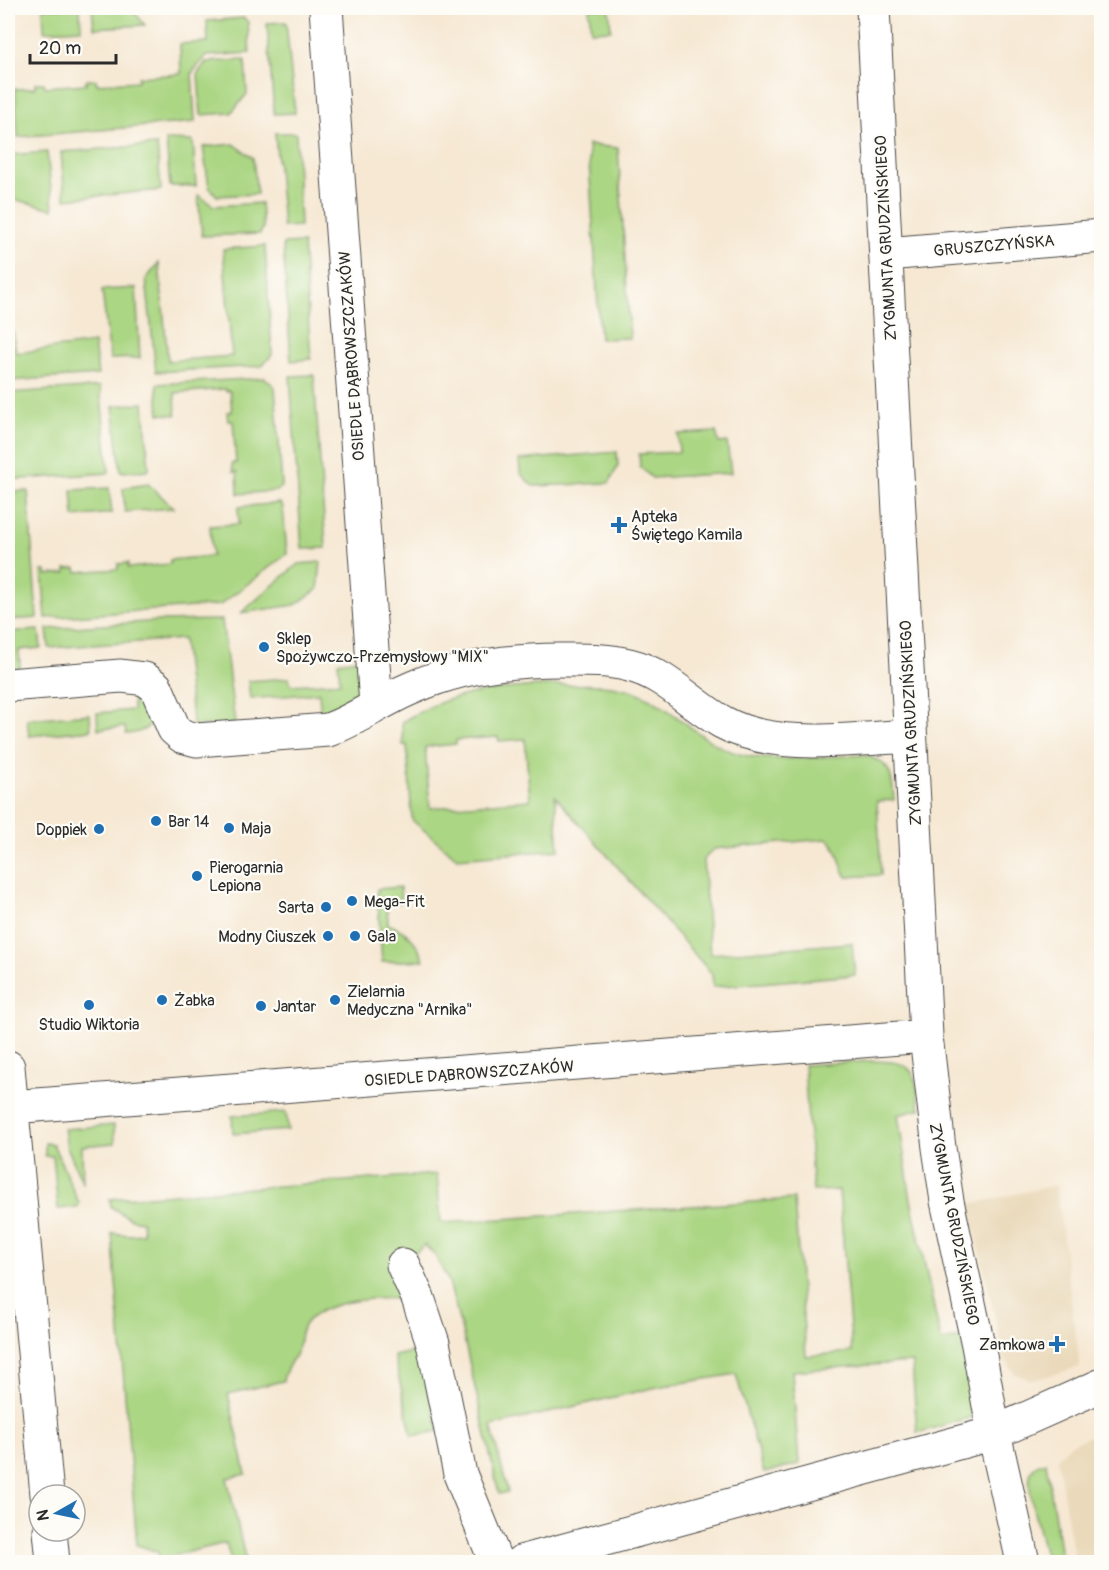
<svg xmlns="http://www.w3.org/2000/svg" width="1109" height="1570" font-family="Pangolin,sans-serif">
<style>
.built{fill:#ead9ba}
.green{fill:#abd683;stroke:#6b8057;stroke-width:1.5;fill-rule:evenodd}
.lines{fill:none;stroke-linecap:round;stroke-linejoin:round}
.minor-casing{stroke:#494744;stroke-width:35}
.minor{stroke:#fff;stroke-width:33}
.poi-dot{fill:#1f6fb2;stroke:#fdfcf7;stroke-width:2}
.labels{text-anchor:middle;stroke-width:4.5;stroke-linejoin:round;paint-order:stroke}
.street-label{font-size:16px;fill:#2b2b2b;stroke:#fdfcf7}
.poi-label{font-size:16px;fill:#2b2b2b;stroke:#fdfcf7;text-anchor:start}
</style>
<rect width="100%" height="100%" fill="#fdfcf7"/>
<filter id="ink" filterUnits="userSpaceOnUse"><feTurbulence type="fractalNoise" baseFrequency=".0167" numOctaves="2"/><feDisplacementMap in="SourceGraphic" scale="12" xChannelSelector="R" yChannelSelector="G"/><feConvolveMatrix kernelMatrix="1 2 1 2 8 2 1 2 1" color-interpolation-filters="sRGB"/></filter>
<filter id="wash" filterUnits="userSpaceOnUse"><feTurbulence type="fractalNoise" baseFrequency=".008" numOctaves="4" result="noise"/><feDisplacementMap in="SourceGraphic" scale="24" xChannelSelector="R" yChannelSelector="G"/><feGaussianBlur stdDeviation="1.35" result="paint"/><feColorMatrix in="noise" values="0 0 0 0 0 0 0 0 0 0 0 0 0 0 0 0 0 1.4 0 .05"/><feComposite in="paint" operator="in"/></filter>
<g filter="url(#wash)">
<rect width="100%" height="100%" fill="#f6e8d3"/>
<path class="built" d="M1056,1185L1080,1367L1032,1380L1015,1374L1005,1360L977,1239L966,1205Z
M1101,1431V1562H1075L1057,1458L1070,1445Z
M8,1454L15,1562H8Z"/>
<path class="green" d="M43,8H80L81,29L44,31Z
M92,8H131L145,25L94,28Z
M589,8H609L611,30L591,31Z
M244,18L248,22L250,53L206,56L192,73L195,122L18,137L15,89L35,88V83H44L45,87L86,84V80H96L97,84L138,81V77L181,74L180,44L208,42L207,21Z
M286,22L295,113L274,114L267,23Z
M245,60L247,94L231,113L201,115L198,73L206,62Z
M275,133H296L300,226L283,227Z
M166,140L193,141L196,186H170Z
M234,144L253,158L257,194L217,196L209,187L203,147Z
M157,145L161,190L65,199L61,152Z
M588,145L618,148L630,338L600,339Z
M47,152L53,209L8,198V155Z
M198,195L214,206L261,203L263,228L260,234L202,236Z
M303,243L311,359L291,361L283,244Z
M265,246L272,355L262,366L156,372L146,279L159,263L168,361L232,356L223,249Z
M136,288L140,358L110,359L102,290Z
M8,331H13L16,353L94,343L98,375L8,381Z
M314,375L326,548L302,549L290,376Z
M265,378L275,387L282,485L277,491L238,494L237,472H233L232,463H236L233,421H228L227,412H232L230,391H226L225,389L175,393L176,415L159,414L157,384Z
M100,387L109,473L8,480V393Z
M144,403L149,470L121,472L113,406Z
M716,432L719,443L727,442L731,473L652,478L640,467L639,454L679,452L678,434Z
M617,452L618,466L609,483L533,486L520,473L519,460Z
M148,484L174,508L125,512L123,488Z
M109,488L112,513L74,517L72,490Z
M28,491L37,618L8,620V492Z
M280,503L283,508L287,554L220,605L46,618L42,571H46V575L66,573V569L76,568L77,572L118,569V564L128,563V568L170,564V560L212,556L210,526L239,524L238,507Z
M321,562L318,589L295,605L241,613L298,564Z
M222,620L235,724L193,726L183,639L49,648L47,629L159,621Z
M39,630L41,648L19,650L20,667L15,670H8V632Z
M357,659L361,682L351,706L321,719L319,693L250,699L248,681L289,678L291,685L340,682L338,662Z
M539,686C572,685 613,680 643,695C676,711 701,742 736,753C768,764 829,756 864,755C891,762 892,774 894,800L877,801L881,875L847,877C839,866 839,844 826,839L714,849L703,860L710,954L852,943L855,975L713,987L712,974L555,796L559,850L457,858L412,820L407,745H403L402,722C446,693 487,690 539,686ZM498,737L499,741L525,739L530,800L430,808L425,747L456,744V740Z
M132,690L146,694L153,721C146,731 138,733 126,734L125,727L98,729L97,713L133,710Z
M90,714L91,730L29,736L27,719Z
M400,887L401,902L387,904L388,924C407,931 417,941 424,960L382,962L377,889Z
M871,1061C916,1061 914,1069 920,1109L898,1115L911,1200L941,1341L964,1338L974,1412L971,1417L917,1433L912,1362L792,1371L799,1464L764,1473L736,1374L657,1387L491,1426L508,1492L499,1494L464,1339L449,1282L436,1257L425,1245L392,1271L403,1299C375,1297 323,1300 305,1324C299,1332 301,1343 297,1351C292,1362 285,1368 283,1381L228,1394L246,1474L227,1478L246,1562H231L226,1543L167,1557L168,1562H160L158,1552L137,1545L112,1233L130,1235L143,1234L142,1221L131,1219L111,1207L110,1199L437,1174L441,1223L794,1199L806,1356L852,1352L839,1190L813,1191L804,1065Z
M286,1112L288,1130L233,1134L232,1116Z
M114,1125L115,1143L82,1146L83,1184L67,1147L64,1129Z
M45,1143L53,1144L79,1203L78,1207L58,1209L53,1156H45Z
M421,1350L439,1431L412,1436L394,1356Z
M1046,1462L1062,1562H1047C1043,1544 1024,1487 1031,1472C1034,1465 1039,1464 1046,1462Z"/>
</g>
<g filter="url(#ink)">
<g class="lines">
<defs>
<path id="minor" d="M326,8L376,705
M873,8L926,1036L939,1148L947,1201L978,1345L994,1433L1023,1562
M886,254L1102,236
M8,685L121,676L145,679L156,687L174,729L182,736L197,740L328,730C358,719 384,699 414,687C464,665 516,659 570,660C590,660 609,660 629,665C666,674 689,703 722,722C774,751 853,739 910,736
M8,1067L47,1495
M11,1107L926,1036
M403,1265L418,1298L433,1343L460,1474L496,1562
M50,1531L53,1562
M521,1562L994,1433L1102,1385"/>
</defs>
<use href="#minor" class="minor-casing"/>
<use href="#minor" class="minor"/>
</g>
</g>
<g class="poi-dot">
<path d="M616 516h6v6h6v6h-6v6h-6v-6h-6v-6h6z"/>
<circle cx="264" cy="647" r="6"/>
<circle cx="156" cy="821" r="6"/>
<circle cx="229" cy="828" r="6"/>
<circle cx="99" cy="829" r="6"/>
<circle cx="197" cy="876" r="6"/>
<circle cx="352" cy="901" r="6"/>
<circle cx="326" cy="907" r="6"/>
<circle cx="328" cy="936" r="6"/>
<circle cx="355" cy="936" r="6"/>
<circle cx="162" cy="1000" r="6"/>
<circle cx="335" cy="1000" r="6"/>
<circle cx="89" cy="1005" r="6"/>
<circle cx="261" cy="1006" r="6"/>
<path d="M1054 1335h6v6h6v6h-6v6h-6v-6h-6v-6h6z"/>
</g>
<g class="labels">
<g class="street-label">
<text transform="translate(885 238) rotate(-93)" y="6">ZYGMUNTA GRUDZIŃSKIEGO</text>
<text transform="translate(994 245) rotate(-5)" y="6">GRUSZCZYŃSKA</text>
<text transform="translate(351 356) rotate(-94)" y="6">OSIEDLE DĄBROWSZCZAKÓW</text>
<text transform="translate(910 723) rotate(-93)" y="6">ZYGMUNTA GRUDZIŃSKIEGO</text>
<text transform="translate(469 1073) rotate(-4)" y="6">OSIEDLE DĄBROWSZCZAKÓW</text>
<text transform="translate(955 1224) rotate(79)" y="6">ZYGMUNTA GRUDZIŃSKIEGO</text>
</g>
<g class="poi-label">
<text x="631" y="522">Apteka<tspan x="631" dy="18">Świętego Kamila</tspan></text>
<text x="276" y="644">Sklep<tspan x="276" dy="18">Spożywczo-Przemysłowy "MIX"</tspan></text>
<text x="168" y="827">Bar 14</text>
<text x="241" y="834">Maja</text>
<text x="87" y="835" text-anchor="end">Doppiek</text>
<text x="209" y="873">Pierogarnia<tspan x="209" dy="18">Lepiona</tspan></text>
<text x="364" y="907">Mega-Fit</text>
<text x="314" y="913" text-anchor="end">Sarta</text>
<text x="316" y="942" text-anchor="end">Modny Ciuszek</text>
<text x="367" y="942">Gala</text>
<text x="347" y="997">Zielarnia<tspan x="347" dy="18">Medyczna "Arnika"</tspan></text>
<text x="174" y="1006">Żabka</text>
<text x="273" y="1012">Jantar</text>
<text x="89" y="1030" text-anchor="middle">Studio Wiktoria</text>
<text x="1045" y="1350" text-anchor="end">Zamkowa</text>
</g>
</g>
<rect width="1109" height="1570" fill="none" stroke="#fdfcf7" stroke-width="30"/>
<g transform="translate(57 1513) rotate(261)"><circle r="28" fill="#fdfcf7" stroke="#a9a8a5" stroke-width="1.5"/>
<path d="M0-4.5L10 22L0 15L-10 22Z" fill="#1f6fb2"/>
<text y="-9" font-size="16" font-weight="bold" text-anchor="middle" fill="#2b2b2b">N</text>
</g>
<path d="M30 54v9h86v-9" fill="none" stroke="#2b2b2b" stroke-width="3"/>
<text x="39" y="54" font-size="18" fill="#2b2b2b" stroke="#fdfcf7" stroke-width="4.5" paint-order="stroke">20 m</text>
</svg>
